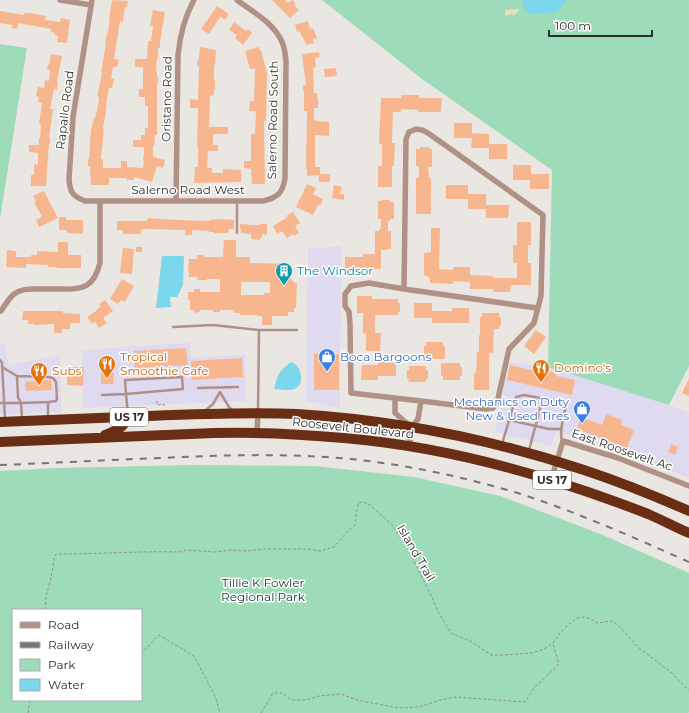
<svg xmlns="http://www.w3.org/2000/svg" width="689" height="713" font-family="Montserrat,sans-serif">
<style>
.commercial{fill:#dfdaef}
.green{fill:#9edbb9;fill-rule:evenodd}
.sand{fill:#e8deb9}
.water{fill:#7ad7ec}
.building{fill:#f8b68f;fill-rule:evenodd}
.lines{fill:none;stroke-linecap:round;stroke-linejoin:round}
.path{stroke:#92908d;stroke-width:1;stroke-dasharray:3 2;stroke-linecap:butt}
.lane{stroke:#b09185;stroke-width:2.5}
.street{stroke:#b09185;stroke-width:5.5}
.highway{stroke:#6a2e15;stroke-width:10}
.rail{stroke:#777672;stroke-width:2;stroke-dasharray:7 7;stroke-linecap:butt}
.labels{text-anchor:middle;stroke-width:3;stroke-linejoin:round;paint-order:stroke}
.shield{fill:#fff;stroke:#6d6c6b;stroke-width:1}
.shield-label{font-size:11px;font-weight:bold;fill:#2e2d2b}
.street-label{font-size:12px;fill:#2e2d2b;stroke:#fff}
.culture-label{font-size:12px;fill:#0d838f;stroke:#fff;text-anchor:start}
.food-label{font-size:12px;fill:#c56008;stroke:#fff;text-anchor:start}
.shop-label{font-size:12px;fill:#366cbe;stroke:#fff;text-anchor:start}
.park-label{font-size:12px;fill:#113222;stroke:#fff}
</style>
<rect width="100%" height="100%" fill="#eae7e2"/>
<path class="commercial" d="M341,246L340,408L306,401L308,249Z
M0,342L4,345L9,365L60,355L61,412L0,415Z
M190,343V357L245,355L246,401L83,408L82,351L131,346Z
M510,362L548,367L669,405L689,413V478L624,452L556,431L551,446L495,432Z"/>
<path class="green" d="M322,0H689V366L669,405L548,367L552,170L422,79Z
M0,44L27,48L0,219Z
M192,465L315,466L414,477L500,496L603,535L689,573V713H0V471L55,468ZM13,610H141V700H13Z"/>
<path class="sand" d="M517,9H519L518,12L514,15L511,14L509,15H505V10Z"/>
<path class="water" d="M523,0H567L557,12L529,14C524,10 522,6 523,0Z
M162,256H184L183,285L177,297H170L171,307L156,308Z
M291,362C300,364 306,382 296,388C290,392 281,389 274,389C278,374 279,371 291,362Z"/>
<path class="building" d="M112,0L128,1L127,7H125L123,22L120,21L114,59L119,60L117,67H113L111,79H114L112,88H109L106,105H107L103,129H104L101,159H103V168H121V161H127V167L143,168L144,162L143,159L144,154V147H133V140H141V135H145V128H148V106H145V97H139V89H143V67H135V59H147L148,41H151L153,26H150L153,10L165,12L160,42V48H158V58H157L156,71H157V76H158V84H157V135H155L154,146H153V157L165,160L163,168L157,166L152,182L134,177V180H127V178H109V185H91L90,166H88V159H89L91,130L94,118H95L97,111L99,98L98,97V93L102,73H101L106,44H105L106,36H107L110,20H109L110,14Z
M272,0H285L288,3L292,0L296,4L294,5L299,10L290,18Z
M217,6L229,14L225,20L220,17L209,34L201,29Z
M0,11L24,15V13H29L46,16L45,20L60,22L61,18L70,20L67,43L57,42L58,36L54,35L55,33L51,32V29L18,23L17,29L12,28V25L0,23Z
M308,21L310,29L313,28L317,38L313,39L314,43L306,45L303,37H302L300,31L297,32L295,25Z
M234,22L246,31L248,29L252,33L243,45L235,38L237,35L229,30Z
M200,47L216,50L215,65H214V80H215V90H214V95L210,96L209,127H228V134H213V145H218V151H208L207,168H212V173H223V169L241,170V182L194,183L195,167H197L198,166V147H197L198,108H190V99L198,100L199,66H197L198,59H199Z
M259,47L260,51L261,50L267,73L266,121H264L265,184H252L251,169L244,168V161H251V134H255L256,111H249L250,101H254L255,68L250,69L245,51Z
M319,52L320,57L315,58L316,67L313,68L314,93H317V99H318V108H314V120H315V121L329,122V136L315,135V167H320V174H330V182H319V175L307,176V169H306L307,111H304V91H303V85H306L302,54Z
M51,54L62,56L57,82H58L57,90L54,89L50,109H53L49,138H50V144H49L46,186H31V175H34V164L38,165V153L29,152V145H39V138H40L41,125L39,124L42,103L38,102L39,97L36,96L38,87L44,88L45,80L49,81L50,70H47L48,64L49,65Z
M336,68L337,76L325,77L324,69Z
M401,95H419V98H442L441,112H418L419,110L401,109V112H393L392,143H395L394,166H392V187H378V166H382V144H379L381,98H401Z
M454,123H472V133L489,134V148H471L472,138H454Z
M489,144H507V159H489Z
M420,147H429V149H432V167H428L429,178H431V214H416V178H419V166H416V149H420Z
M513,165H531V174H549V189H530V180H513Z
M307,184L316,188L313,194L323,199L320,206L318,205L313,215L296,207Z
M334,185L342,187L340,194H344V200L332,198Z
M446,185H468V194H486V209H468V199H446Z
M44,191L58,218L39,227L36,220L42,217L34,202L36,201L33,196Z
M381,200H390V202H394V219H390V221H388V231H391V249H387V250H381V269H363V272H345V257H363V254H375V231H379V229H381V219H378V201H381Z
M486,205H509L508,218H486Z
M293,212L300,223L295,226L299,233L294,236L293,234L287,238L282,231L277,234L273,226L288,217L286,216Z
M59,217H66V220H83V234L67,233V230H59Z
M148,218L177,220L209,221V220L220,219L234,220V229H229L228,233H214V232H209V231L192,230V235H185V230L141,229V234H123V230H117V221H147Z
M517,222H531V245H528V263H531V285H511L510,292H493V289H470V282L453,281V284L430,283V278L424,275V253L431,252V228H440L439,269L453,270V267H470V275L493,276V278H517V263H513V245H517Z
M240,224L252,225H260V224H267V235L262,234V238H260V240L251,239V234L241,233V229H240Z
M224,240H236V257H250V263L289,264L288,276L295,283H297L296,308H294V312H288V316H272V325H262V316H258L257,315H240V313H235L232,310H220V312H213V310H201L199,312L196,313L193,310H190V300H188V292H194V289H200V292H220V279H207V280H197L198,277H189V272H188L189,259H197V255H204V257H223ZM241,282H270V293H264V295H241Z
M58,242H68V255H81V268H57V267H48V265L26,264V268L6,267L7,250L16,251V257H31V255H37V251L58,252Z
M136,247H142V252H136Z
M123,248L134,249L132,274L120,273L122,254V255Z
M122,279L134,286L125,302L121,300L118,304L110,299Z
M357,296H372V299H398V303H400V312H398V315H375V333H381L380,351H366V334L363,333V313H357Z
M105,300L113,311L103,318L107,323L99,328L95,322L92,324L87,317L96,311V310L101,306L99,304Z
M414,303H432V311H452V308H469V323H432V318H414Z
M23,311H63V313L80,314V323H70V329H62V333H54V324L34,325V324H28V320H22Z
M482,313H499V317H501V326H499V329H494L493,353H489V390H474V373H476L477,352H479V335H480V317H482Z
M536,330L546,337L534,354L524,346Z
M426,342H443V346H445V359H426V355H424V346H426Z
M186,348L188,365L143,368V370H135L134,351Z
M314,354H339V390H314Z
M242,358L243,377L192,380L191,361Z
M378,362H396V376H378V380H361L362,365H378Z
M441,363H460V367H462V376H460V380H443V376H441Z
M510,365L547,374L548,371L557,373L556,376L575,380L572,395L507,380Z
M409,366H426V370H428V379H426V382H408L409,379H407V370H409Z
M67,367H84L83,386L67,385Z
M101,373H114L113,384H101Z
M689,378V396L682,393Z
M51,380L52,390L26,391L25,382Z
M606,414L622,420L621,425L634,430L627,448L577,429L581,417L602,425Z
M671,444L678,447L675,455L668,452Z"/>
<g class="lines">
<path class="path" d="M157,401V405L164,404V406
M45,610L46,596L50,582L55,555L59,554C99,554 139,551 180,552L186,550L215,552L231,550L244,551L266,549H308L320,551L334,547L346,533L355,525L358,503L363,502L370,505L393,526L407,547L432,597L438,612L451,633L472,642L491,655H505L531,653L542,650L553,643L560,633L568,625L577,618L584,617L591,619L597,623L611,621L618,625L639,648L672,673L681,683L689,690
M141,654L159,635L194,656L215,696L220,713
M28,713L30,700
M261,713L273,693H282L291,700H306L319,696L341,694L357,700L399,708L418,707L441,700L456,697L525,702L534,688L559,664L553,644"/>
<path class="lane" d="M237,202V233
M173,327L213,325L259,330L258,410
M259,330H297
M0,360L2,363L5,419
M2,367L17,376L48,377L53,378L56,382L57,399L56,401L49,402L48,405V418
M17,376L18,397L21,403L22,419
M198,388L238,387
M102,395L126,394L125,380L182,377L183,389L126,394L128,414
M0,403H21L49,402
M206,410L213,404L220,392L229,407L232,410
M509,420L549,429H561
M502,444L516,397L524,395L562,402L566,405C564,417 559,430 562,441
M529,450L543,398"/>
<path class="street" d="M60,0L91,5
M92,0L73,117L69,179C70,192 72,196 85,201H263C277,198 283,193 285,178L286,61C285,54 285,48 282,42C274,23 253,12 237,0
M416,129L422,130L428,133L543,215L541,296L534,323L509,349L497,403L493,408L486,409L421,401L351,393L350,324L349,312L345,306V294L351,286L369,283L404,289L406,139L409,132Z
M176,201L178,55C180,35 184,18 194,0
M404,289L537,308
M1,311C5,305 9,298 14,294C21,289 28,289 35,289C44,289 52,289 61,289C83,290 94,287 100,263V201
M395,398V413L410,426
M257,433L258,413
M409,447L412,427L418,419L421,401
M551,480L563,441L618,458L689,486"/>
<path class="highway" d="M0,422C49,420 99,418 148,416C198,414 247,412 297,414C394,420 491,439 584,470C620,482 655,496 689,511
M105,435C115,431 124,428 128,417
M0,442L214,433C257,432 300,434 344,438C427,445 509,465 588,492C608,499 628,506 648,514C662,520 675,527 689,533"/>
<path class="rail" d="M0,465C53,463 106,460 160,458C223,455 287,453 351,459C409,465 469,478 524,495C581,514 635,538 689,562"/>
</g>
<defs>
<symbol id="building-pin" viewBox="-11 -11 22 30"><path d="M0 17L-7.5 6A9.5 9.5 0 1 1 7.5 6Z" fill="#0f9aa8" stroke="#fff"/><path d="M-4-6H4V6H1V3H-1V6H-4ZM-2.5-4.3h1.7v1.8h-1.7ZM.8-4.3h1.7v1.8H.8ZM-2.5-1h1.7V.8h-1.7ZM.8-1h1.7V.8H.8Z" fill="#fff"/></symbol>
<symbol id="shop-pin" viewBox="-11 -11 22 30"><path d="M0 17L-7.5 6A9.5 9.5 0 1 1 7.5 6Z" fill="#3f7fe0" stroke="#fff"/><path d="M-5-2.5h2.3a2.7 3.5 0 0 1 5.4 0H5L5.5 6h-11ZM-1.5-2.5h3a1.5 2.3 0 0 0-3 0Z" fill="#fff"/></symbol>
<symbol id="restaurant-pin" viewBox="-11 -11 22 30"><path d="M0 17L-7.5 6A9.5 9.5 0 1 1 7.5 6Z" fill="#e8710a" stroke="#fff"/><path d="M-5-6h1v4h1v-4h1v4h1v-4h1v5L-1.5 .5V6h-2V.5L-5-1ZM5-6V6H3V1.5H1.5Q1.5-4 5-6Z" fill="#fff"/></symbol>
</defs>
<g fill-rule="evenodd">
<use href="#building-pin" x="274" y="261" width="20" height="27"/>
<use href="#shop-pin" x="317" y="347" width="20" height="27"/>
<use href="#restaurant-pin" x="97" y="354" width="20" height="27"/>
<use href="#restaurant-pin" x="531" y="358" width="20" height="27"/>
<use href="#restaurant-pin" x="29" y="361" width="20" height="27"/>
<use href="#shop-pin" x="572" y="399" width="20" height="27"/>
</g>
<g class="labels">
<g class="shield">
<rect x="110" y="408" width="38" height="18" rx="3"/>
<rect x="533" y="471" width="38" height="18" rx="3"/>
</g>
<g class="shield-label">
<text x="129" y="421">US 17</text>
<text x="552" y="484">US 17</text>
</g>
<g class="street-label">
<text transform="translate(167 99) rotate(-89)" y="4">Oristano Road</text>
<text transform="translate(65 110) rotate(-83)" y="4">Rapallo Road</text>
<text transform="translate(273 120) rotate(-89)" y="4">Salerno Road South</text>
<text x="188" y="194">Salerno Road West</text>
<text transform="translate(353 428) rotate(6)" y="4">Roosevelt Boulevard</text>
<text transform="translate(622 450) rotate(19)" y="4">East Roosevelt Ac</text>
<text transform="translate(416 553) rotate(60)" y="4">Island Trail</text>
</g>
<g class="culture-label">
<text x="297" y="275">The Windsor</text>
</g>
<g class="food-label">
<text x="120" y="361">Tropical<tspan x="120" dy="14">Smoothie Cafe</tspan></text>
<text x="554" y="372">Domino's</text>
<text x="52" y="375">Subs</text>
</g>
<g class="shop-label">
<text x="340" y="361">Boca Bargoons</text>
<text x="569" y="406" text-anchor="end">Mechanics on Duty<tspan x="569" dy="14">New &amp; Used Tires</tspan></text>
</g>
<g class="park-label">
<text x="263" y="587">Tillie K Fowler<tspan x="263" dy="14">Regional Park</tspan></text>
</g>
</g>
<rect x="12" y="609" width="130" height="92" fill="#ffffff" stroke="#ababaa"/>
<rect x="20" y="622" width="20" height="6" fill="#b09185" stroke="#ababaa"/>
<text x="48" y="629" font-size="12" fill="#2e2d2b">Road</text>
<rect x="20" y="642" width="20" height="6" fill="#777672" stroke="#ababaa"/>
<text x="48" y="649" font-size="12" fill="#2e2d2b">Railway</text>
<rect x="20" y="659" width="20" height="12" fill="#9edbb9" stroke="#ababaa"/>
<text x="48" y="669" font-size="12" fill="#2e2d2b">Park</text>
<rect x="20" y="679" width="20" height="12" fill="#7ad7ec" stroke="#ababaa"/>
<text x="48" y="689" font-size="12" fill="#2e2d2b">Water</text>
<path d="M549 30v6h103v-6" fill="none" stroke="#2e2d2b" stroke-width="2"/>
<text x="555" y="30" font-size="12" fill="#2e2d2b" stroke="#ffffff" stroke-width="3" paint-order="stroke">100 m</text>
</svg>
